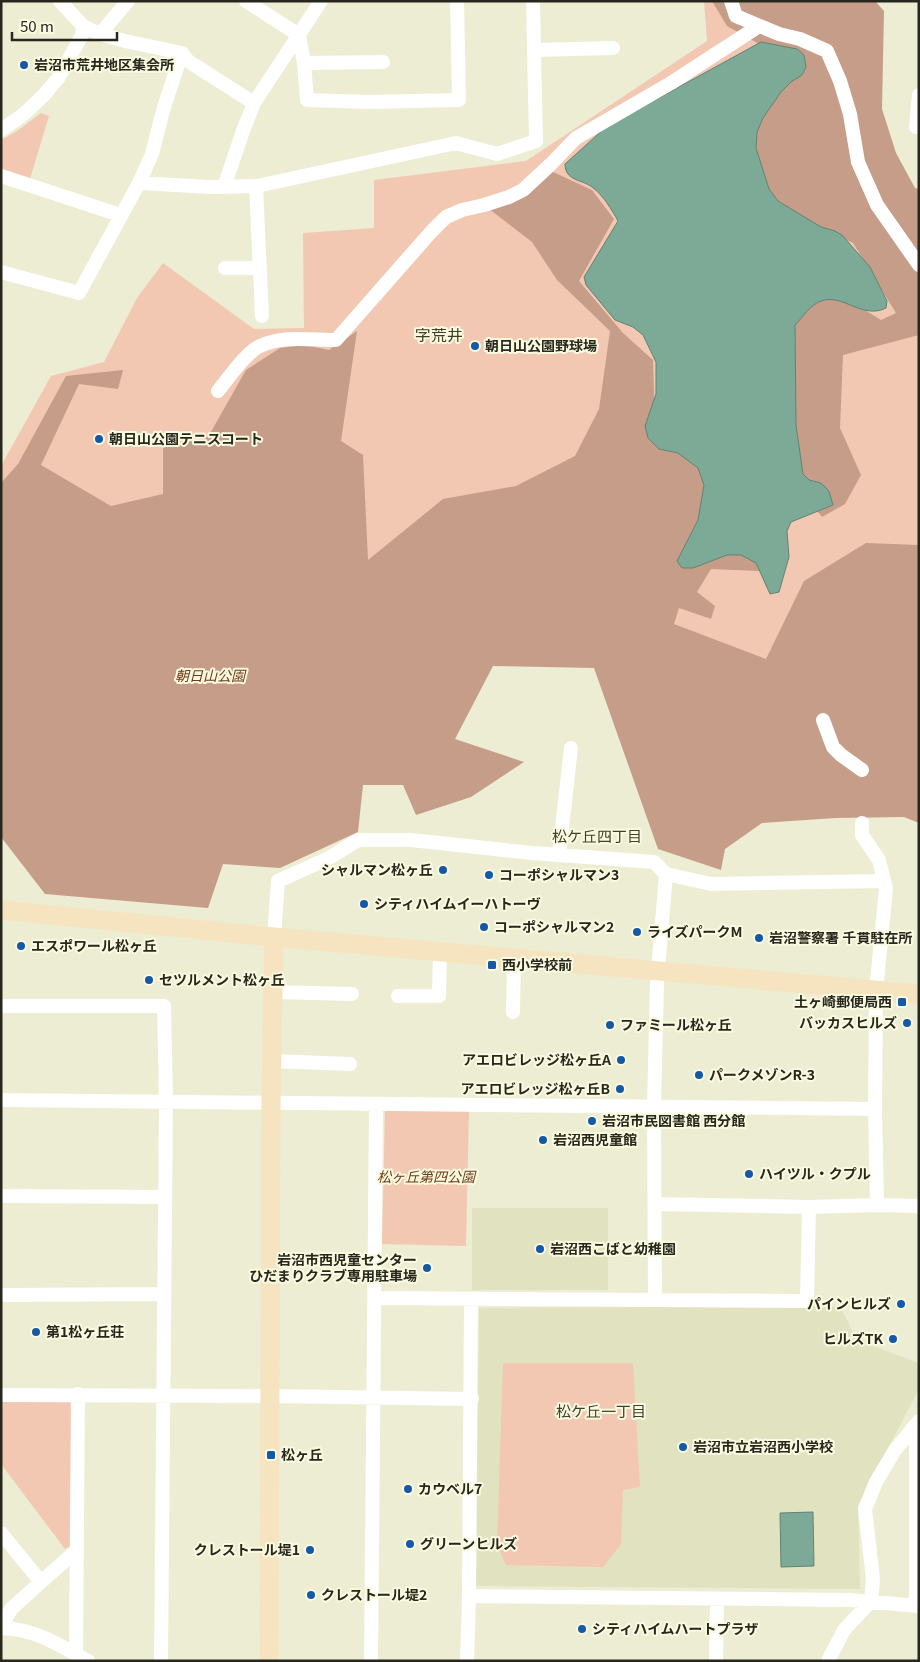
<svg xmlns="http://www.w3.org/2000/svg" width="920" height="1662" font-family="Georgia,'Noto Sans JP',serif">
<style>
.built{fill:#e1e2c0}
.green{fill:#f2c8b2}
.forest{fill:#c69d88}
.water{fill:#7caa97;stroke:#628372}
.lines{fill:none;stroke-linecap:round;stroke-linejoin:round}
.street{stroke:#fff;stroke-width:14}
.secondary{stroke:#f6e3bf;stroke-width:19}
.poi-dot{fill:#1558a8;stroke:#f9fadf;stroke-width:2}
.labels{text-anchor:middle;stroke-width:4;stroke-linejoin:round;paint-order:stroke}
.poi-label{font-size:14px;font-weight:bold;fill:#27271d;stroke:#f9fadf;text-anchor:start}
.park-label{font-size:14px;font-style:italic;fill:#6e3a1a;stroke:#f9fadf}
.neighbourhood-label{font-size:15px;fill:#3f3f2a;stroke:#f9fadf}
.quarter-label{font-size:16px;fill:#3f3f2a;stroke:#f9fadf}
</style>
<rect width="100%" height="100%" fill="#ecedd2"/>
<path class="built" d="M472,1208H608V1290H472Z
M840,1306L857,1340L919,1363V1389L858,1505L860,1589L476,1586L479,1308Z"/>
<path class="green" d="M704,1H770L919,248V662L634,661L1,558V466L51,376L104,362L137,298L163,263L254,329L304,328L303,233L374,228V180L526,161L707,41Z
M41,113L49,116L30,179L1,171V140L17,131Z
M385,1108L469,1110L466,1246L382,1244Z
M503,1363H633L640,1487L623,1490L621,1544L603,1567L506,1565L497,1545Z
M1,1401H68L74,1406V1544L65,1549L1,1464Z"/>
<path class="forest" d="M712,1H875L884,11L882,109L896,153L915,188L919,189V335L843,355L840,428L861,475L845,504L822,517L793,481L792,332L801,305L834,291L881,320L896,313L853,243L770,204L751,126L798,66L727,26Z
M551,171L592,190L614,219L579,281L623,333L653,360L655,421L714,484L741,552L783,572L711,569L697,592L715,606L711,619L679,608L674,624L766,659L804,581L866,543L919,545V823L904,817L835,818L762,823L725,849L721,870L658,849L594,668L493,666L455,739L524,762L471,797L416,815L403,785H363L358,832L280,868L223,864L208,908L45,894L1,837V483L18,464L66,376L123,370L118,389L79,384L41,465L111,506L163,494V448L208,437L246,370L280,348L305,345L329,350L357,331L341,441L363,455L368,560L443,499L516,486L575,456L599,409L610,331L557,280L532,242L484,205Z"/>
<path class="water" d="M761,42L797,49L804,55L806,67L802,75L791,82L781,92L763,118L757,132L756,148L769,189L778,201L821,227L835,231L842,235L870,267L887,301L886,308C862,320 843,293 821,301C810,305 803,317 795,325L796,425L803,474L809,480L821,483L829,491L833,505L791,522L787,531L789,557L779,592L770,594L756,563L741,555H727L693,568H682L677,561L698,520L704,485L698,468L678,453L659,449L648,438L645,426L656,394V362L643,335L633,327L615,320L586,285L584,277L618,221C612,210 603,195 592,187C581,179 565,181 565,164L606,127Z
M813,1512L814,1566L781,1567L780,1513Z"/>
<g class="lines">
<path class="street" d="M60,1L83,26L100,34L125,41L182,53L188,61L254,103
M246,1L299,35L304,63L307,100L369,102L459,100L457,1
M731,1L736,16L779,34L800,39L827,51L840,81L850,114L858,162L877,205L919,265
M100,34L128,1
M534,50L613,48
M304,63L383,62
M919,95L916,127H919
M1,130L24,114L44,95L59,77L82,35L83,26
M1,176L120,215
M139,183L152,154L164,107L182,53
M256,186L262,316
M224,187L243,131L254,103L321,1
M225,268H259
M1,272L79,293L139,183L210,187L257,186L456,143L497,154L536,141L533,1
M218,391C228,379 246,352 260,346C283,335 311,340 336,340L431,232L446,217L462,210L484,205L509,197L523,190L551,164L576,138L671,83L759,26
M823,720L833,747L841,755L862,770
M862,823V835L879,860L886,889L876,991L875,1109L877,1205
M559,855L571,748
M274,937L278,881L329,858L358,840H411L532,853L654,862L666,874L711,884L884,881
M273,992L352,994
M398,996H439L440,951
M1,1006H164L166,1101L161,1661
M513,1012L514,957
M272,1061L350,1064
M1,1100L875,1109
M1,1196L165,1197
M656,1204L809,1207L877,1205L919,1206
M1,1295L164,1294
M375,1298L807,1301L809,1207
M655,1299L654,1106L657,982L666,874
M1,1395L271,1396L472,1399
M916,1426V1606
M1,1533L41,1582L77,1550
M469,1596L850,1600L919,1606
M1,1628C36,1629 59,1645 88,1661
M1,1628L11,1609L41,1582
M76,1654L78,1394
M371,1661L376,1104
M467,1661L469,1596L471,1299
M716,1661L717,1599
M828,1661L844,1630L871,1601L873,1579L865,1509L876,1482L895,1450L919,1421"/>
<path class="secondary" d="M1,910L263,936L919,994
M269,1661L271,1102L274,937"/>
</g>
<g class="poi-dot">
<circle cx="24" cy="65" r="5"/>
<circle cx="475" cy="346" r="5"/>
<circle cx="99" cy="439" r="5"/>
<circle cx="443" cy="870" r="5"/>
<circle cx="489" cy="875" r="5"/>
<circle cx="364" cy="904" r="5"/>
<circle cx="484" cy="927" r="5"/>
<circle cx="637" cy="932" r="5"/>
<circle cx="759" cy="938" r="5"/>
<circle cx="21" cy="946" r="5"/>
<rect x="487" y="960" width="10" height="10" rx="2.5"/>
<circle cx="149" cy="980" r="5"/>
<rect x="897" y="997" width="10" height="10" rx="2.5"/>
<circle cx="907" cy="1023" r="5"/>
<circle cx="610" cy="1025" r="5"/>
<circle cx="621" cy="1060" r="5"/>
<circle cx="699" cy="1075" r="5"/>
<circle cx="620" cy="1089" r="5"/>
<circle cx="592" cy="1121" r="5"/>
<circle cx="543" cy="1140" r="5"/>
<circle cx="749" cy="1174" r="5"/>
<circle cx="540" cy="1249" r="5"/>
<circle cx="427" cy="1268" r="5"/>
<circle cx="901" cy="1304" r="5"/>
<circle cx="36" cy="1332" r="5"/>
<circle cx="893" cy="1339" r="5"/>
<circle cx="683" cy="1447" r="5"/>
<rect x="266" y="1450" width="10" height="10" rx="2.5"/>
<circle cx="408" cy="1489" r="5"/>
<circle cx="410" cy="1544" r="5"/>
<circle cx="310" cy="1550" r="5"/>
<circle cx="311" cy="1595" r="5"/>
<circle cx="582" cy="1629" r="5"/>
</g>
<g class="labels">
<g class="poi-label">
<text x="34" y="70">岩沼市荒井地区集会所</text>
<text x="485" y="351">朝日山公園野球場</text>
<text x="109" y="444">朝日山公園テニスコート</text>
<text x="433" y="875" text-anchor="end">シャルマン松ヶ丘</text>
<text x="499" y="880">コーポシャルマン3</text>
<text x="374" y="909">シティハイムイーハトーヴ</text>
<text x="494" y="932">コーポシャルマン2</text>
<text x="647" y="937">ライズパークM</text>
<text x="769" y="943">岩沼警察署 千貫駐在所</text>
<text x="31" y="951">エスポワール松ヶ丘</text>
<text x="502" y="970">西小学校前</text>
<text x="159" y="985">セツルメント松ヶ丘</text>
<text x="892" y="1007" text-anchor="end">土ヶ崎郵便局西</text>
<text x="897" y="1028" text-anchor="end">バッカスヒルズ</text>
<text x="620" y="1030">ファミール松ヶ丘</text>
<text x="611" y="1065" text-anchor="end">アエロビレッジ松ヶ丘A</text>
<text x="709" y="1080">パークメゾンR-3</text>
<text x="610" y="1094" text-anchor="end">アエロビレッジ松ヶ丘B</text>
<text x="602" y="1126">岩沼市民図書館 西分館</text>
<text x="553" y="1145">岩沼西児童館</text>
<text x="759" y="1179">ハイツル・クプル</text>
<text x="550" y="1254">岩沼西こばと幼稚園</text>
<text x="417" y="1265" text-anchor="end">岩沼市西児童センター<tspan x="417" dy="16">ひだまりクラブ専用駐車場</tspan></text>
<text x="891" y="1309" text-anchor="end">パインヒルズ</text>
<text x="46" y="1337">第1松ヶ丘荘</text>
<text x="883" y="1344" text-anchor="end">ヒルズTK</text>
<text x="693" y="1452">岩沼市立岩沼西小学校</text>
<text x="281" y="1460">松ヶ丘</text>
<text x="418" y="1494">カウベル7</text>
<text x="420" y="1549">グリーンヒルズ</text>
<text x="300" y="1555" text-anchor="end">クレストール堤1</text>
<text x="321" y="1600">クレストール堤2</text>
<text x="592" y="1634">シティハイムハートプラザ</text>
</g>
<g class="park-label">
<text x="210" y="681">朝日山公園</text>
<text x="426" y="1182">松ヶ丘第四公園</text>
</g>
<g class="neighbourhood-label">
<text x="597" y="842">松ケ丘四丁目</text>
<text x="601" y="1417">松ケ丘一丁目</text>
</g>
<g class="quarter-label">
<text x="439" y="341">字荒井</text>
</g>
</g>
<rect width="920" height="1662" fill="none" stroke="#27271d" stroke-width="5"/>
<path d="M12 32v8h105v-8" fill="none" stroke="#27271d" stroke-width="2.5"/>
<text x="20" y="32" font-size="15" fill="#27271d" stroke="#f9fadf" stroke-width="4" paint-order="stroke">50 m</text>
</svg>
